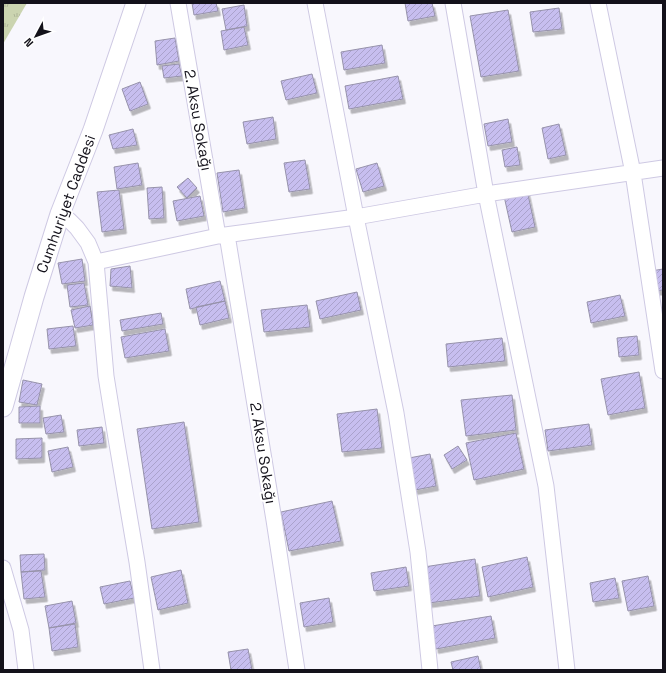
<svg xmlns="http://www.w3.org/2000/svg" width="666" height="673" font-family="'Space Grotesk',sans-serif">
<style>
.grass{fill:url(#grass-tufts)}
.building{fill:url(#building-hatch);stroke:#9692aa;filter:url(#shadow)}
.lines{fill:none;stroke-linecap:round;stroke-linejoin:round}
.minor-casing{stroke:#cec9e3;stroke-width:17}
.major-casing{stroke:#cec9e3;stroke-width:21}
.minor{stroke:#fff;stroke-width:15}
.major{stroke:#fff;stroke-width:19}
.labels{text-anchor:middle;stroke-width:4;stroke-linejoin:round;paint-order:stroke}
.street-label{font-size:15px;fill:#13111a;stroke:#fff}
</style>
<defs>
<pattern id="grass-tufts" width="24" height="20" patternUnits="userSpaceOnUse"><rect width="24" height="20" fill="#cbd4b0"/><path d="M3 7l-1-3M5 7V3M7 7l1-3M15 17l-1-3M17 17v-4M19 17l1-3" fill="none" stroke="#adb597"/></pattern>
<pattern id="building-hatch" width="6" height="6" patternUnits="userSpaceOnUse"><rect width="6" height="6" fill="#c7beef"/><path d="M-1 1l2-2M0 6l6-6M5 7l2-2" fill="none" stroke="#aaa2cc"/></pattern>
<filter id="shadow"><feDropShadow dx="2.5" dy="4.5" stdDeviation="0" flood-color="#0004"/></filter>
</defs>
<rect width="100%" height="100%" fill="#f8f7fd"/>
<path class="grass" d="M3,3H27L3,44Z"/>
<path class="building" d="M192,3H216L218,11L194,15Z
M405,3H432L435,16L408,21Z
M244,5L247,26L226,30L222,9Z
M559,8L562,29L533,32L530,12Z
M508,10L519,71L481,77L470,16Z
M244,27L248,45L224,50L221,31Z
M175,38L179,61L157,65L155,41Z
M382,45L385,63L344,70L341,52Z
M179,64L182,76L164,78L162,66Z
M312,74L317,93L286,100L281,81Z
M398,76L403,99L349,109L345,86Z
M140,82L148,104L130,111L122,89Z
M273,117L276,139L247,144L243,122Z
M508,119L512,142L488,146L484,124Z
M559,124L566,155L548,159L542,128Z
M133,129L137,145L113,149L109,135Z
M517,147L520,165L505,167L502,150Z
M305,160L310,189L289,192L284,163Z
M138,163L142,185L117,189L114,167Z
M377,163L384,186L363,192L356,169Z
M239,170L245,208L223,212L217,173Z
M188,178L197,188L187,198L177,187Z
M162,187L164,218L149,219L147,188Z
M119,190L124,229L102,232L97,192Z
M527,190L535,227L512,232L504,196Z
M200,196L204,216L177,221L173,201Z
M82,259L85,281L62,284L58,263Z
M130,266L132,288L110,286L111,269Z
M663,269V290L655,291L651,271Z
M220,281L225,301L190,309L186,289Z
M84,283L88,305L70,307L67,285Z
M357,292L361,310L320,319L316,301Z
M620,295L625,316L591,323L587,302Z
M225,301L229,318L200,325L196,307Z
M307,305L310,327L264,332L261,310Z
M90,306L93,325L75,328L71,310Z
M161,313L163,324L122,331L120,320Z
M73,326L76,346L49,349L47,329Z
M165,329L169,351L125,358L121,337Z
M637,336L639,355L619,357L617,338Z
M502,338L505,361L448,367L446,344Z
M639,372L645,408L608,415L601,379Z
M23,380L42,384L37,405L19,402Z
M512,395L516,430L466,436L461,400Z
M40,406V423H19V407Z
M377,409L382,448L342,452L337,414Z
M61,415L64,432L46,434L43,418Z
M184,422L199,522L152,529L137,429Z
M589,424L592,445L548,451L545,430Z
M102,427L104,443L79,446L77,430Z
M516,433L524,469L474,480L466,443Z
M42,438V458L16,459V439Z
M458,446L467,460L452,469L444,455Z
M68,447L73,467L52,472L48,451Z
M430,454L436,486L415,490L409,458Z
M332,501L341,541L289,551L281,512Z
M44,554L45,570L21,572L20,555Z
M527,557L533,587L488,597L482,567Z
M475,559L480,596L429,603L424,567Z
M406,567L409,586L374,591L371,573Z
M181,570L188,603L158,610L151,577Z
M41,571L45,597L24,599L21,572Z
M648,576L654,606L628,611L622,581Z
M615,578L619,598L593,602L590,583Z
M130,581L134,598L104,604L100,587Z
M329,598L333,622L304,627L300,603Z
M72,601L76,623L49,628L45,606Z
M491,616L495,638L436,649L432,626Z
M75,624L78,647L52,651L49,628Z
M248,649L252,670H231L228,652Z
M478,656L481,670H453L451,662Z"/>
<g class="lines">
<defs>
<path id="minor" d="M178,3L218,236
M315,3L356,217L396,413L418,552L430,670
M453,3L486,194L546,486L567,670
M598,3L633,173L663,371
M60,214L69,220L77,228L88,243L96,262L106,376L116,438L137,562L152,670
M227,235L274,520L297,670
M96,262L218,236L356,217L486,194L663,168
M3,568L21,630L26,670"/>
<path id="major" d="M3,407L34,297L60,214L93,130L136,3"/>
</defs>
<use href="#minor" class="minor-casing"/>
<use href="#major" class="major-casing"/>
<use href="#minor" class="minor"/>
<use href="#major" class="major"/>
</g>
<g class="labels">
<g class="street-label">
<text transform="translate(198 120) rotate(80)" y="5">2. Aksu Sokağı</text>
<text transform="translate(66 204) rotate(-70)" y="5">Cumhuriyet Caddesi</text>
<text transform="translate(263 453) rotate(81)" y="5">2. Aksu Sokağı</text>
</g>
</g>
<rect width="666" height="673" fill="none" stroke="#13111a" stroke-width="8"/>
<g transform="translate(36 36) rotate(229)" stroke="#ffffff" stroke-width="3" paint-order="stroke">
<path d="M0-3L7 15L0 10L-7 15Z" fill="#13111a"/>
<text y="-6" font-size="11" font-weight="bold" text-anchor="middle" fill="#13111a">N</text>
</g>
</svg>
